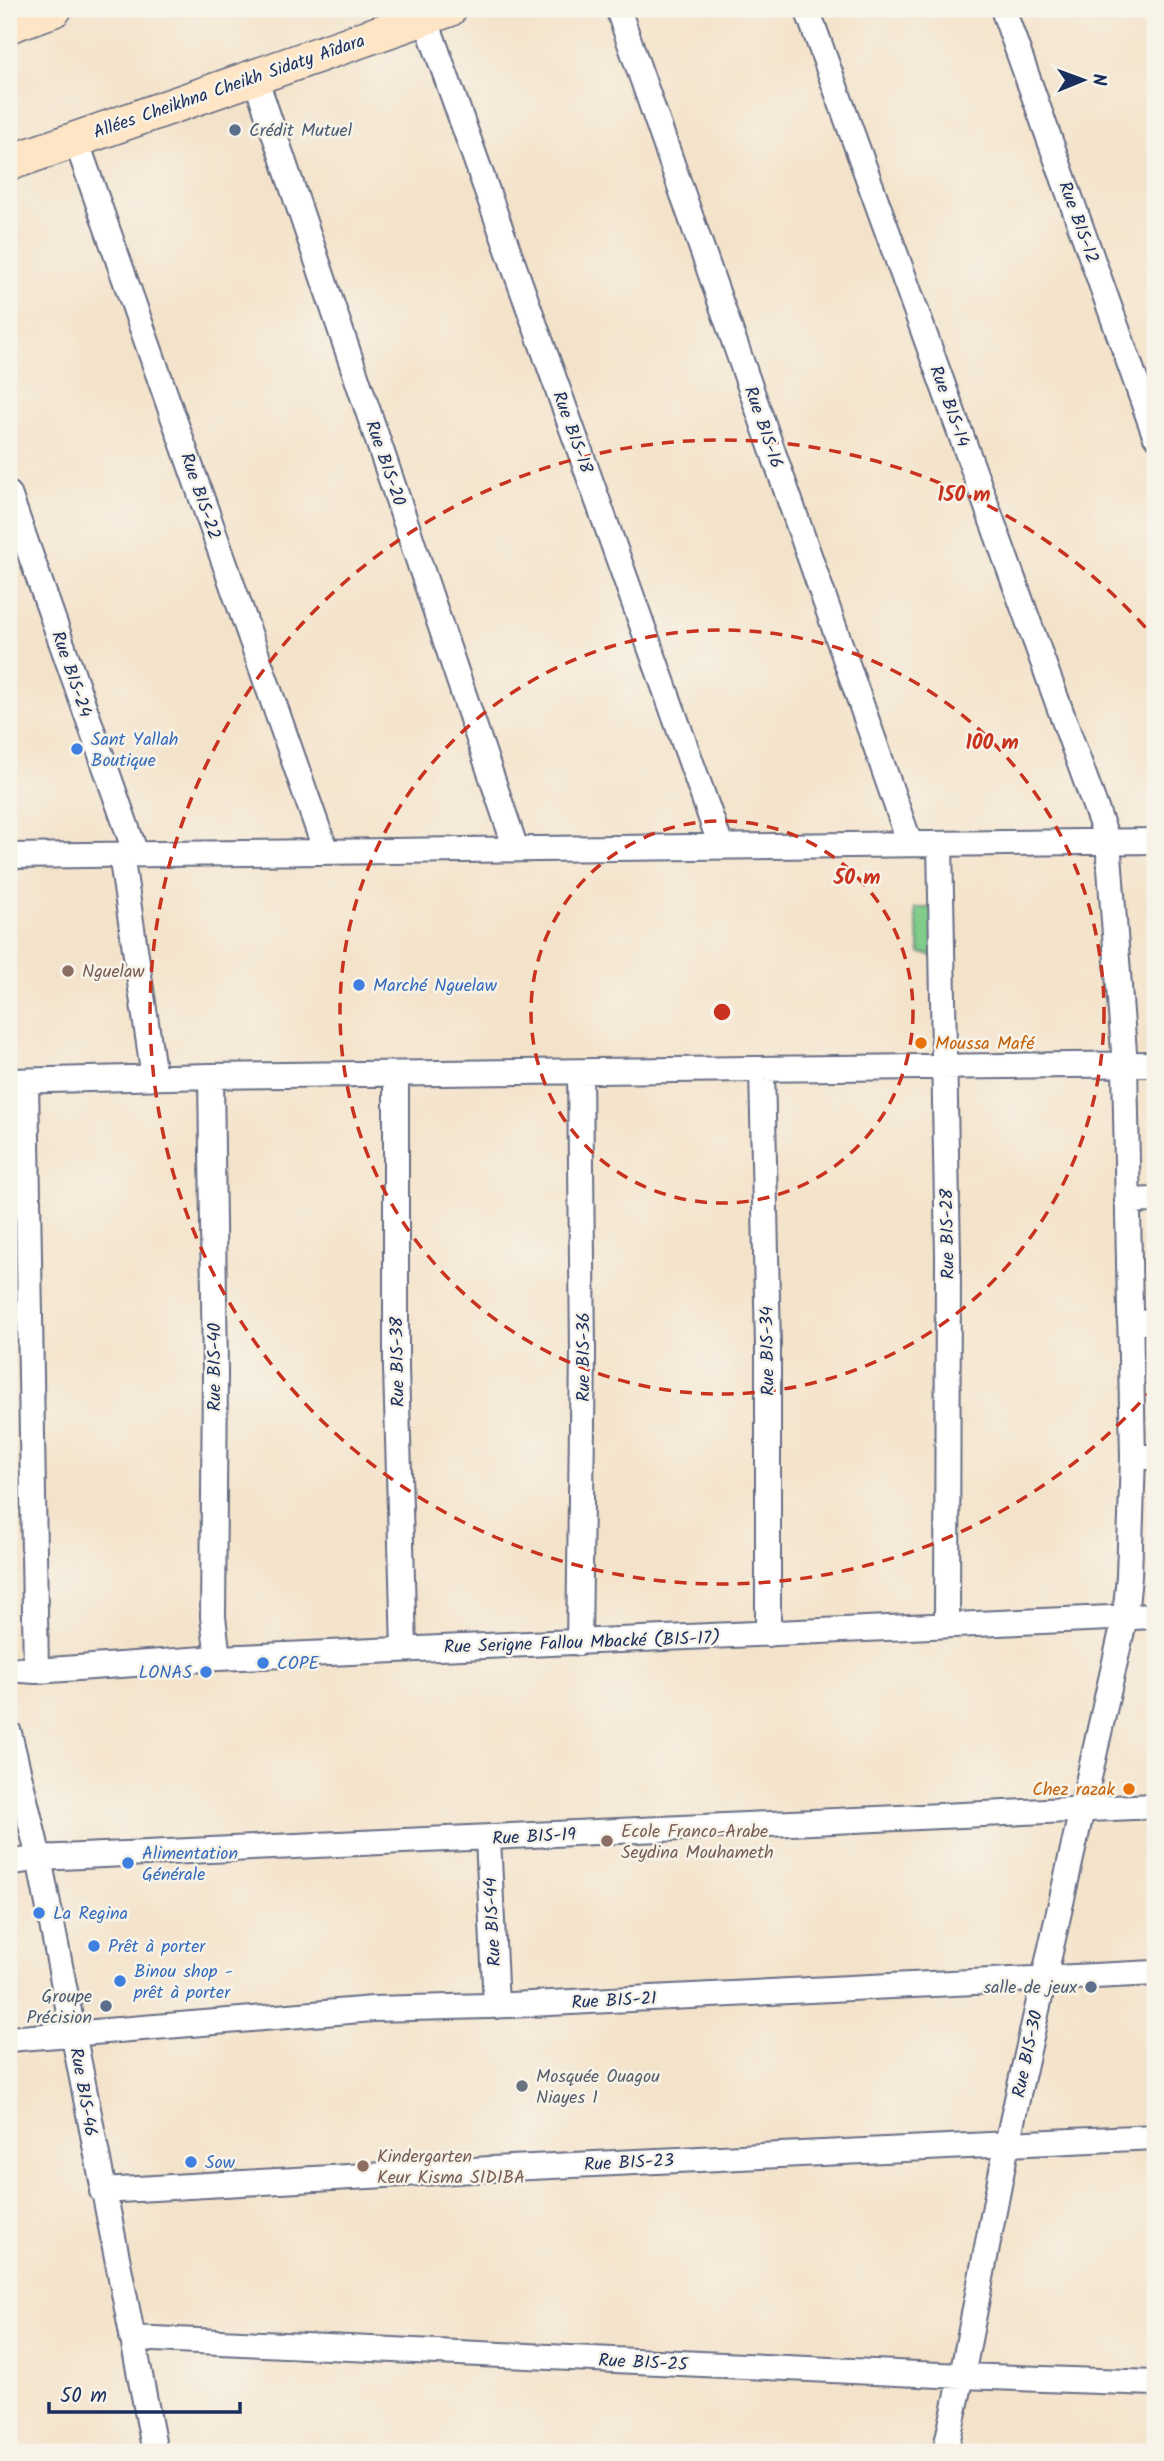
<svg xmlns="http://www.w3.org/2000/svg" width="1164" height="2461" font-family="Kalam,sans-serif">
<style>
.green{fill:#80cc8a;stroke:#4e7e74;stroke-width:2}
.lines{fill:none;stroke-linecap:round;stroke-linejoin:round}
.street-casing{stroke:#676e84;stroke-width:28}
.secondary-casing{stroke:#676e84;stroke-width:38}
.street{stroke:#fff;stroke-width:24}
.secondary{stroke:#fee5c5;stroke-width:35}
.ring{fill:none;stroke:#c8321e;stroke-width:3.5;stroke-dasharray:12 9}
.service-dot{fill:#5c6f8a;stroke:#f7f3e8;stroke-width:2.5}
.shop-dot{fill:#3f7fe0;stroke:#f7f3e8;stroke-width:2.5}
.education-dot{fill:#8d6e63;stroke:#f7f3e8;stroke-width:2.5}
.food-dot{fill:#e8710a;stroke:#f7f3e8;stroke-width:2.5}
.worship-dot{fill:#6b7280;stroke:#f7f3e8;stroke-width:2.5}
.labels{text-anchor:middle;stroke-width:5;stroke-linejoin:round;paint-order:stroke}
.street-label{font-size:18px;fill:#1b2f5e;stroke:#f7f3e8}
.service-label{font-size:18px;fill:#4e5e75;stroke:#f7f3e8;text-anchor:end}
.shop-label{font-size:18px;fill:#366cbe;stroke:#f7f3e8;text-anchor:start}
.education-label{font-size:18px;fill:#785e54;stroke:#f7f3e8;text-anchor:start}
.food-label{font-size:18px;fill:#c56008;stroke:#f7f3e8;text-anchor:start}
.worship-label{font-size:18px;fill:#5b616d;stroke:#f7f3e8;text-anchor:start}
.centre{fill:#c8321e;stroke:#f7f3e8;stroke-width:3.5}
.ring-label{font-size:21px;text-anchor:middle;font-weight:bold;fill:#c8321e;stroke:#f7f3e8;stroke-width:5;stroke-linejoin:round;paint-order:stroke}
</style>
<rect width="100%" height="100%" fill="#f7f3e8"/>
<filter id="ink" filterUnits="userSpaceOnUse"><feTurbulence type="fractalNoise" baseFrequency=".0143" numOctaves="2"/><feDisplacementMap in="SourceGraphic" scale="14" xChannelSelector="R" yChannelSelector="G"/><feConvolveMatrix kernelMatrix="1 2 1 2 8 2 1 2 1" color-interpolation-filters="sRGB"/></filter>
<filter id="wash" filterUnits="userSpaceOnUse"><feTurbulence type="fractalNoise" baseFrequency=".00686" numOctaves="4" result="noise"/><feDisplacementMap in="SourceGraphic" scale="28" xChannelSelector="R" yChannelSelector="G"/><feGaussianBlur stdDeviation="1.57" result="paint"/><feColorMatrix in="noise" values="0 0 0 0 0 0 0 0 0 0 0 0 0 0 0 0 0 1.4 0 .05"/><feComposite in="paint" operator="in"/></filter>
<g filter="url(#wash)">
<rect width="100%" height="100%" fill="#f4e3cb"/>
<path class="green" d="M915,908H934L935,956L920,953Z"/>
</g>
<g filter="url(#ink)">
<g class="lines">
<defs>
<path id="street" d="M422,9L721,846
M618,9L910,844
M807,9L1108,842L1125,1065L1133,1457L1129,1576L1125,1617L1007,2144L962,2376L945,2452
M1003,9L1155,435
M255,77L516,849
M76,140L326,852
M9,494L136,854
M940,844L948,1256L947,1624
M121,854L154,1077
M9,856L1155,841
M762,1069L768,1346V1634
M396,1074V1368L404,1649
M211,1076L215,1372L213,1617L218,1658
M9,1081L211,1076L1155,1064
M26,1081L36,1671
M1127,1201L1155,1200
M1130,1322H1155
M1133,1457H1155
M579,1643L583,1353L580,1072
M9,1669L36,1671L218,1658L1155,1616
M9,1733L39,1858L155,2452
M488,1838L496,2006
M9,1863L39,1858L1155,1806
M9,2039L373,2009L488,2006L1155,1973
M102,2191L491,2169L1155,2137
M132,2338L962,2376L1155,2383"/>
<path id="secondary" d="M9,25L54,9
M9,163L449,9"/>
</defs>
<use href="#street" class="street-casing"/>
<use href="#secondary" class="secondary-casing"/>
<use href="#street" class="street"/>
<use href="#secondary" class="secondary"/>
</g>
</g>
<g class="ring">
<circle cx="722" cy="1012" r="191"/>
<circle cx="722" cy="1012" r="382"/>
<path d="M1154 1387A572 572 0 1 1 1154 637"/>
</g>
<g class="service-dot">
<circle cx="235" cy="130" r="7"/>
<circle cx="1091" cy="1987" r="7"/>
<circle cx="106" cy="2006" r="7"/>
</g>
<g class="shop-dot">
<circle cx="77" cy="749" r="7"/>
<circle cx="359" cy="985" r="7"/>
<circle cx="263" cy="1663" r="7"/>
<circle cx="206" cy="1672" r="7"/>
<circle cx="128" cy="1863" r="7"/>
<circle cx="39" cy="1913" r="7"/>
<circle cx="94" cy="1946" r="7"/>
<circle cx="120" cy="1981" r="7"/>
<circle cx="191" cy="2162" r="7"/>
</g>
<g class="education-dot">
<circle cx="68" cy="971" r="7"/>
<circle cx="607" cy="1841" r="7"/>
<circle cx="363" cy="2166" r="7"/>
</g>
<g class="food-dot">
<circle cx="921" cy="1043" r="7"/>
<circle cx="1129" cy="1789" r="7"/>
</g>
<circle class="worship-dot" cx="522" cy="2086" r="7"/>
<g class="labels">
<g class="street-label">
<text transform="translate(229 86) rotate(-19)" y="6">Allées Cheikhna Cheikh Sidaty Aîdara</text>
<text transform="translate(1079 222) rotate(70)" y="6">Rue BIS-12</text>
<text transform="translate(950 406) rotate(70)" y="6">Rue BIS-14</text>
<text transform="translate(764 427) rotate(71)" y="6">Rue BIS-16</text>
<text transform="translate(573 432) rotate(70)" y="6">Rue BIS-18</text>
<text transform="translate(386 463) rotate(71)" y="6">Rue BIS-20</text>
<text transform="translate(201 496) rotate(71)" y="6">Rue BIS-22</text>
<text transform="translate(72 674) rotate(71)" y="6">Rue BIS-24</text>
<text transform="translate(947 1234) rotate(-91)" y="6">Rue BIS-28</text>
<text transform="translate(767 1351) rotate(-91)" y="6">Rue BIS-34</text>
<text transform="translate(583 1357) rotate(-90)" y="6">Rue BIS-36</text>
<text transform="translate(397 1362) rotate(-91)" y="6">Rue BIS-38</text>
<text transform="translate(214 1367) rotate(-90)" y="6">Rue BIS-40</text>
<text transform="translate(582 1642) rotate(-2)" y="6">Rue Serigne Fallou Mbacké (BIS-17)</text>
<text transform="translate(534 1836) rotate(-3)" y="6">Rue BIS-19</text>
<text transform="translate(492 1922) rotate(-93)" y="6">Rue BIS-44</text>
<text transform="translate(614 2000) rotate(-3)" y="6">Rue BIS-21</text>
<text transform="translate(1027 2054) rotate(-78)" y="6">Rue BIS-30</text>
<text transform="translate(84 2092) rotate(80)" y="6">Rue BIS-46</text>
<text transform="translate(629 2162) rotate(-3)" y="6">Rue BIS-23</text>
<text transform="translate(643 2362) rotate(3)" y="6">Rue BIS-25</text>
</g>
<g class="service-label">
<text x="249" y="136" text-anchor="start">Crédit Mutuel</text>
<text x="1077" y="1993">salle de jeux</text>
<text x="92" y="2002">Groupe<tspan x="92" dy="21">Précision</tspan></text>
</g>
<g class="shop-label">
<text x="91" y="745">Sant Yallah<tspan x="91" dy="21">Boutique</tspan></text>
<text x="373" y="991">Marché Nguelaw</text>
<text x="277" y="1669">COPE</text>
<text x="192" y="1678" text-anchor="end">LONAS</text>
<text x="142" y="1859">Alimentation<tspan x="142" dy="21">Générale</tspan></text>
<text x="53" y="1919">La Regina</text>
<text x="108" y="1952">Prêt à porter</text>
<text x="134" y="1977">Binou shop -<tspan x="134" dy="21">prêt à porter</tspan></text>
<text x="205" y="2168">Sow</text>
</g>
<g class="education-label">
<text x="82" y="977">Nguelaw</text>
<text x="621" y="1837">Ecole Franco-Arabe<tspan x="621" dy="21">Seydina Mouhameth</tspan></text>
<text x="377" y="2162">Kindergarten<tspan x="377" dy="21">Keur Kisma SIDIBA</tspan></text>
</g>
<g class="food-label">
<text x="935" y="1049">Moussa Mafé</text>
<text x="1115" y="1795" text-anchor="end">Chez razak</text>
</g>
<g class="worship-label">
<text x="536" y="2082">Mosquée Ouagou<tspan x="536" dy="21">Niayes 1</tspan></text>
</g>
</g>
<circle cx="722" cy="1012" r="10" class="centre"/>
<g class="ring-label">
<text x="964" y="501">150 m</text>
<text x="992" y="749">100 m</text>
<text x="857" y="884">50 m</text>
</g>
<rect width="1164" height="2461" fill="none" stroke="#f7f3e8" stroke-width="35"/>
<g transform="translate(1083 80) rotate(89)" stroke="#f7f3e8" stroke-width="5" paint-order="stroke">
<path d="M0-5L12 26L0 18L-12 26Z" fill="#1b2f5e"/>
<text y="-10" font-size="19" font-weight="bold" text-anchor="middle" fill="#1b2f5e">N</text>
</g>
<path d="M49 2402v10h191v-10" fill="none" stroke="#1b2f5e" stroke-width="3.5"/>
<text x="60" y="2402" font-size="21" fill="#1b2f5e" stroke="#f7f3e8" stroke-width="5" paint-order="stroke">50 m</text>
</svg>
